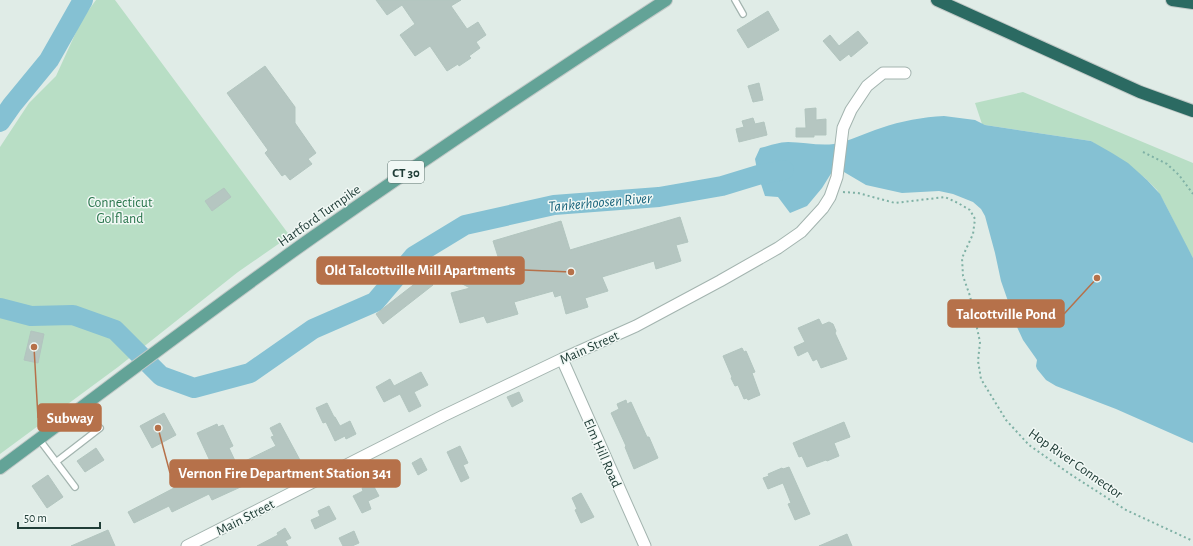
<svg xmlns="http://www.w3.org/2000/svg" width="1193" height="546" font-family="'Alegreya Sans',sans-serif">
<style>
.green{fill:#b8dec5}
.water{fill:#85c1d3}
.lines{fill:none;stroke-linecap:round;stroke-linejoin:round}
.river{stroke:#85c1d3;stroke-width:20}
.building{fill:#b5c6c1;stroke:#b2c5bf}
.service-casing{stroke:#a3b4af;stroke-width:8}
.minor-casing{stroke:#a3b4af;stroke-width:13}
.primary-casing{stroke:#c1c9c7;stroke-width:14}
.motorway-casing{stroke:#c1c9c7;stroke-width:14}
.path{stroke:#7fb1a5;stroke-width:2;stroke-dasharray:2 3;stroke-linecap:butt}
.service{stroke:#fff;stroke-width:5.5}
.minor{stroke:#fff;stroke-width:11}
.primary{stroke:#63a397;stroke-width:12}
.motorway{stroke:#2b6a62;stroke-width:12}
.labels{text-anchor:middle;stroke-width:3;stroke-linejoin:round;paint-order:stroke}
.shield{fill:#f1f8f5;stroke:#5f7570;stroke-width:1}
.shield-label{font-size:13px;font-weight:bold;fill:#203d37}
.park-label{font-size:14px;fill:#29754c;stroke:#f1f8f5}
.street-label{font-size:14px;fill:#203d37;stroke:#f1f8f5}
.water-label{font-size:15px;font-style:italic;fill:#18637b;stroke:#f1f8f5}
.leader{fill:none;stroke:#b6714a;stroke-width:1.5}
.callout-dot{fill:#b6714a;stroke:#f1f8f5;stroke-width:1.5}
.callout{fill:#b6714a;stroke:#b6714a;stroke-width:1.5}
.callout-label{font-size:15px;text-anchor:middle;font-weight:bold;fill:#fff}
</style>
<rect width="100%" height="100%" fill="#e0ece7"/>
<path class="green" d="M96,0H115L290,236L238,272L118,367L0,454V147L29,103L56,76L82,19Z
M1023,92L1193,163V258L1186,246L1164,202L1157,190L1145,178L1091,141L985,125L982,124L975,103Z"/>
<path class="water" d="M944,116L975,120L985,125L1091,141L1112,153L1128,163L1147,180L1160,194L1193,258V443L1116,409L1056,386L1046,380L1037,369L1036,366L1037,360L1035,357L1023,340L1017,327L1001,281L995,253L985,216L981,209L973,202L953,194L939,191L902,193L866,185L844,172H832L822,188L807,206L790,213L778,197L765,196L758,175L755,159L760,148C769,146 779,142 788,142C803,142 819,146 834,144C850,141 865,133 881,128C901,121 923,117 944,116Z"/>
<g class="lines">
<path class="river" d="M0,122L12,105L49,60L83,0
M0,308L31,316L73,315L115,330L161,376L194,388L250,373L313,329L375,302L414,256L465,225L554,205L659,197L722,186L758,175L784,170"/>
</g>
<path class="building" d="M376,0H461L451,6L467,29L478,22L486,35L476,42L480,48L469,56L471,58L459,66L458,64L447,71L430,46L415,56L400,35L415,24L402,5L387,15Z
M768,11L779,30L748,48L737,30Z
M858,31L868,43L851,57L849,54L840,61L823,41L830,35L839,46Z
M265,66L295,107V123L316,153L308,159L312,164L290,180L285,174L282,176L265,153L268,150L227,93Z
M759,83L763,100L753,102L748,86Z
M816,108V120L826,119V135H814V137H796V128H806L805,109Z
M753,118L755,124L764,122L767,135L739,142L736,129L744,127L742,121Z
M224,188L231,197L212,211L205,201Z
M680,217L688,242L676,245L681,261L656,269L654,261L602,277L608,291L585,298L588,307L566,314L561,295L555,297L553,291L514,302L518,314L487,323L484,316L460,323L451,293L470,288L453,279L450,275L451,269L454,265L460,264L464,267L470,275L501,266L493,241L561,221L570,250Z
M426,275L433,285L383,324L376,314Z
M819,319L822,325L829,322L833,324L836,331L835,333L847,359L821,368L817,359L813,361L808,351L798,356L794,347L805,342L798,328Z
M31,331L44,334L38,363L24,360Z
M742,348L744,352L746,351L755,372L752,373L760,395L748,400L747,398L744,399L738,385L735,386L731,378L732,377L723,356Z
M421,372L428,385L414,392L421,406L409,412L400,394L384,402L376,387L390,379L394,386Z
M519,392L523,401L512,407L507,397Z
M626,400L627,404L631,402L647,437H649L658,458L634,469L625,447L626,446L611,413L619,409L617,404Z
M327,403L334,417H335L340,426L350,421L356,434L346,439L345,436L335,441L326,422L323,423L316,408Z
M164,413L176,435L152,448L140,426Z
M844,422L850,437L834,443L839,456L827,461L826,460L807,467L802,456L799,457L793,443Z
M280,423L301,462L285,471L281,464L243,482L245,485L212,500L209,494L172,512L169,506L134,523L128,512L174,488L171,482L209,466L207,463L210,461L197,433L217,424L218,427L223,425L233,446L229,448L237,465L276,446L271,437L274,436L270,428Z
M460,446L468,463L463,465L469,478L461,482L447,452Z
M96,448L104,460L85,472L77,461Z
M421,458L427,470L418,475L412,463Z
M789,467L810,514L795,520L788,504L791,503L783,483L768,489L763,478L769,476L768,474L782,468L783,469Z
M48,475L63,497L47,508L32,486Z
M372,483L379,496L368,501L371,509L362,513L353,496L363,491L362,488Z
M581,493L594,517L581,523L575,510L577,509L572,498Z
M329,506L336,519L315,529L311,520L320,516L318,511Z
M285,528L291,538L285,541L288,546H257L278,535L277,533Z
M108,530L115,546H71Z
M354,531L359,543L352,546H343L339,538Z
M847,534L852,546H819Z"/>
<g class="lines">
<defs>
<path id="service" d="M735,0L743,14
M39,439L75,487
M56,462L100,428"/>
<path id="minor" d="M562,359L645,546
M187,546L443,416L562,359L636,326L720,281L778,248L801,232L823,208L830,197L837,177L843,128L851,110L867,86L883,73H905"/>
<path id="primary" d="M0,468C104,391 207,312 313,237C429,156 547,77 666,0"/>
<path id="motorway" d="M937,0L1140,92L1193,111
M1172,0L1193,3"/>
</defs>
<use href="#service" class="service-casing"/>
<use href="#minor" class="minor-casing"/>
<use href="#primary" class="primary-casing"/>
<use href="#motorway" class="motorway-casing"/>
<path class="path" d="M1143,152L1167,164L1179,175L1193,194
M843,192L858,193L895,203L945,197L958,203L970,210L975,219L973,234L962,258L963,276L970,296L980,342L978,361L981,379L1006,420L1029,445L1070,474L1126,510L1193,541"/>
<use href="#service" class="service"/>
<use href="#minor" class="minor"/>
<use href="#primary" class="primary"/>
<use href="#motorway" class="motorway"/>
</g>
<g class="labels">
<rect class="shield" x="388" y="161" width="36" height="22" rx="3"/>
<g class="shield-label">
<text x="406" y="177">CT 30</text>
</g>
<g class="park-label">
<text x="120" y="207">Connecticut<tspan x="120" dy="16">Golfland</tspan></text>
</g>
<g class="street-label">
<text transform="translate(319 215) rotate(-35)" y="5">Hartford Turnpike</text>
<text transform="translate(589 347) rotate(-24)" y="5">Main Street</text>
<text transform="translate(603 453) rotate(66)" y="5">Elm Hill Road</text>
<text transform="translate(1076 463) rotate(35)" y="5">Hop River Connector</text>
<text transform="translate(245 517) rotate(-27)" y="5">Main Street</text>
</g>
<g class="water-label">
<text transform="translate(600 202) rotate(-5)" y="5">Tankerhoosen River</text>
</g>
</g>
<path class="leader" d="M571 272L524 270M1097 278L1064 314M34 347L38 418M158 428L170 473"/>
<g class="callout-dot">
<circle cx="571" cy="272" r="4"/>
<circle cx="1097" cy="278" r="4"/>
<circle cx="34" cy="347" r="4"/>
<circle cx="158" cy="428" r="4"/>
</g>
<g class="callout">
<rect x="317" y="257" width="207" height="27" rx="4"/>
<rect x="948" y="300" width="116" height="27" rx="4"/>
<rect x="38" y="404" width="63" height="27" rx="4"/>
<rect x="170" y="460" width="230" height="27" rx="4"/>
</g>
<g class="callout-label">
<text x="420" y="275">Old Talcottville Mill Apartments</text>
<text x="1006" y="319">Talcottville Pond</text>
<text x="70" y="423">Subway</text>
<text x="285" y="478">Vernon Fire Department Station 341</text>
</g>
<path d="M18 522v6h82v-6" fill="none" stroke="#203d37" stroke-width="2"/>
<text x="24" y="522" font-size="12" fill="#203d37" stroke="#f1f8f5" stroke-width="3" paint-order="stroke">50 m</text>
</svg>
